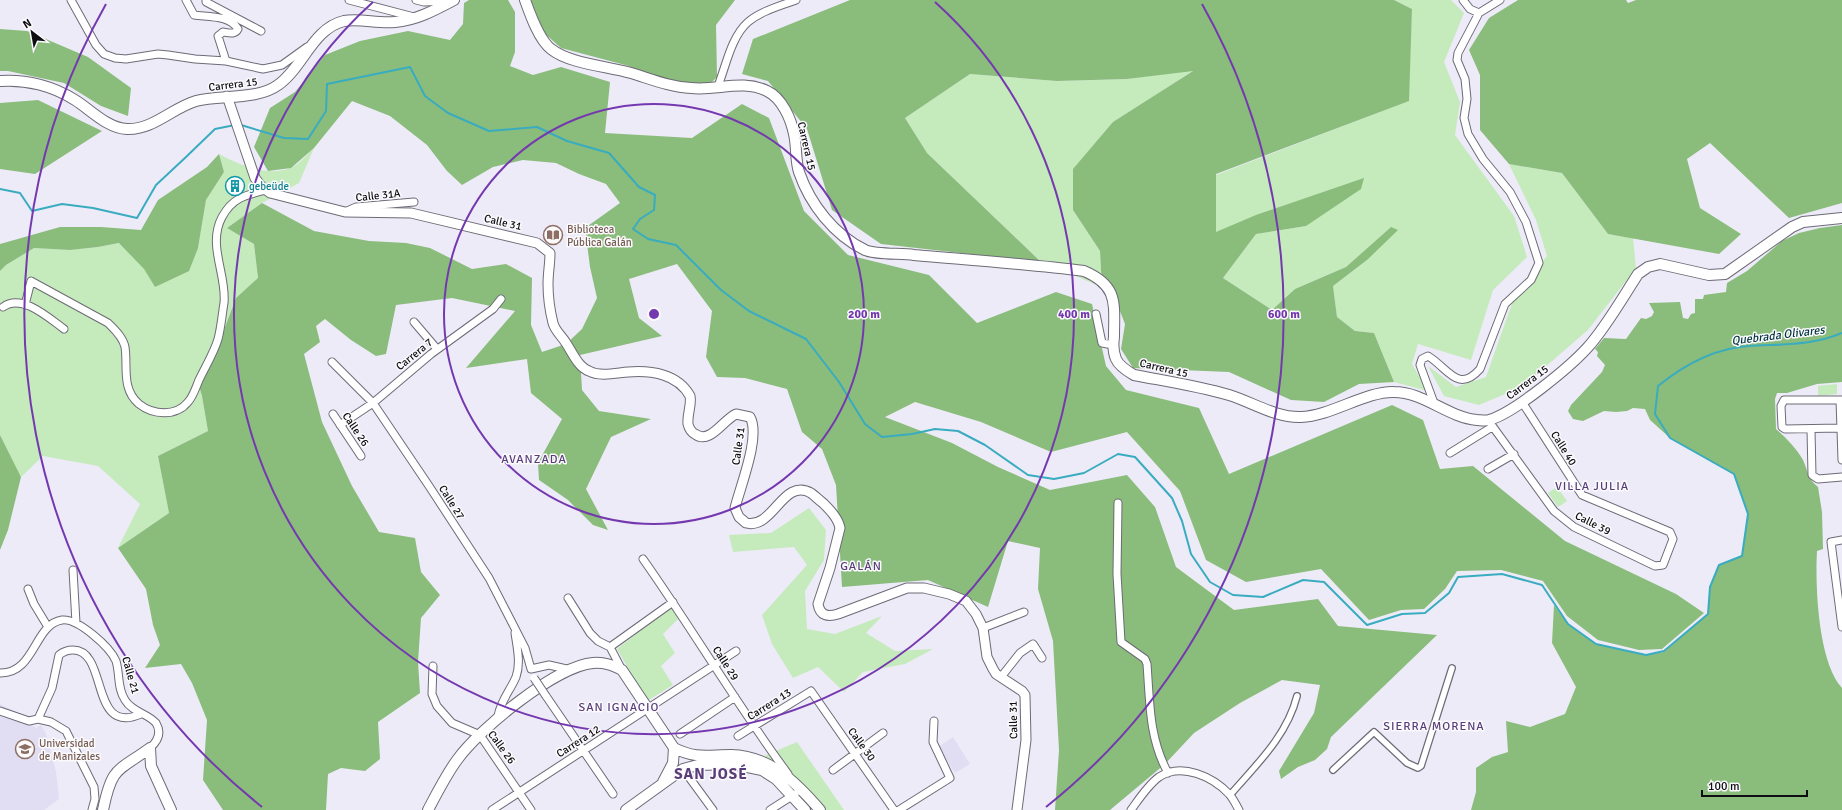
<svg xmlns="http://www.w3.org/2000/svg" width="1842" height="810" font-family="Signika,sans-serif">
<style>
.built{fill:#e1ddf2}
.green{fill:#c5eabc}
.forest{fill:#8abc7c}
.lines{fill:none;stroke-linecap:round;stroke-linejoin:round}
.stream{stroke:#39acbf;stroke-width:2}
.pedestrian-casing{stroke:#6d6b76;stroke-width:8}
.minor-casing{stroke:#6d6b76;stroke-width:9}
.tertiary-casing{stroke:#6d6b76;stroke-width:11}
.secondary-casing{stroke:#6d6b76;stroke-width:12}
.pedestrian{stroke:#fff;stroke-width:5.5}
.minor{stroke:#fff;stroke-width:7}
.tertiary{stroke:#fff;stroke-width:9}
.secondary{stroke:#fff;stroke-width:10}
.minor-bridge-casing{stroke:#6d6b76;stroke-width:9;stroke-linecap:butt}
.minor-bridge{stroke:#fff;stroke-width:7}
.ring{fill:none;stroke:#7539af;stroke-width:2}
.labels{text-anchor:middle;stroke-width:3;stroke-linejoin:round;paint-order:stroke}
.street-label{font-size:11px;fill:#0e0d11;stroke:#fbfafd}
.culture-label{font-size:11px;fill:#0d838f;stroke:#fbfafd;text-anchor:start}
.education-label{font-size:11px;fill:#785e54;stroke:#fbfafd;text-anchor:start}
.water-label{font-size:12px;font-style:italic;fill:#00353d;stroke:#fbfafd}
.neighbourhood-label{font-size:12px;letter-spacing:1px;fill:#583d79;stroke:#fbfafd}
.district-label{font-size:15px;font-weight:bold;letter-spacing:1px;fill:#583d79;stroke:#fbfafd}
.centre{fill:#7539af;stroke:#fbfafd;stroke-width:2}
.ring-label{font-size:12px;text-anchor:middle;font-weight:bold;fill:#7539af;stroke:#fbfafd;stroke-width:3;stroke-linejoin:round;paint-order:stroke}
</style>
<rect width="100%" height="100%" fill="#eeebf9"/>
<path class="built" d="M0,704L16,712L36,728L41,725L46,734L56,772L59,799L44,810H0Z
M953,737L970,764L955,773L938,747Z"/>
<path class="green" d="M1394,0H1451L1464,13L1444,62L1460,102L1455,135L1514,216L1527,257L1493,290L1471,360L1418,344L1412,364L1428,391L1394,382L1374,333L1355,331L1337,317L1333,286L1367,260L1391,227L1346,267L1295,289L1272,310L1223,278L1256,234L1306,226L1215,232L1216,175L1408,101L1412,9Z
M1194,70L1114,122L1073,210L1100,251L1102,287L1041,262L927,153L905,118L970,74L1057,81L1127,79Z
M314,148L299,183L262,203L227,228L254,244L258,279L236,298L215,354L197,379L202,396L208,431L158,456L169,513L118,548L140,504L98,466L43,456L21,477L0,435V271L6,265L34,248L70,250L98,247L120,243L144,269L155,287L198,248L206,200L224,172L219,154C240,165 266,177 290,168C299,165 307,154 314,148Z
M1509,164L1562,173L1608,234L1633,238L1636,268L1588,330L1522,387L1479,405L1444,396L1428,366L1456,387L1486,377L1516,292L1547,256L1536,220Z
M1837,384V394L1818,396V386Z
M1557,487L1567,501L1558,507L1548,493Z
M809,508L826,530L824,560L805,591L807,629L835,634L882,616L866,633L895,651L933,649L905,664L863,672L844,692L818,667L793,678L772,644L762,615L807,565L794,547L733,552L729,535L771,533Z
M671,606L678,619L663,634L675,653L661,666L673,685L647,701L617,649Z
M797,742L844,810H823L807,787L764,756Z"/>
<path class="forest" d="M469,0H508L515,12V52L510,66L533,75L561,67L610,82L605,133L692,138L742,104L769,118L804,211L848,255L929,275L977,323L1056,292L1092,304L1106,366L1126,390L1199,408L1229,474L1392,405L1423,420L1440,469L1473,466L1565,541L1676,594L1704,613L1662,649L1639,650L1598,640L1567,616L1543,581L1501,570L1457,571L1445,589L1424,609L1401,610L1369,620L1321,569L1246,582L1206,560L1180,491L1127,432L1051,452L981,422L915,402L885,417L952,443L998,467L1050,490L1127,475L1155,507L1176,567L1234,610L1318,599L1338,626L1437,635L1331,737L1327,749L1315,760L1298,767L1281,779L1279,771L1314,713L1320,685L1282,680L1240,703L1194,733L1165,764L1110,810H1055L1059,750L1053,641L1038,589L1040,548L1008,541L988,607L928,580L842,587L836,485L822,449L802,432L787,389L745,378L717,377L706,357L712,311L677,264L629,279L639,318L662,336L580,355L582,390L599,411L651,419L611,437L586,489L608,530L593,525L568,500L539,480L538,463L562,419L531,393L527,359L466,368L515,311L452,298L396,305L386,354L376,356L351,340L325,319L316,326L320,342L304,354L322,422L352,486L379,532L415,538L421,572L440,595L421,618L418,662L420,693L378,722L380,759L365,771L341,768L328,774L326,810H223L203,780L207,720L192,683L181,664L145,668L160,645L153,625L146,589L118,548L169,513L158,456L208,431L202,396L197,379L215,354L236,298L258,278L254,244L227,228L262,203L314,231L369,241L406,243L430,248L472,269L506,264L532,278L531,325L542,352L566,344L582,329L597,298L590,267L585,228L620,203L606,184L579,174L556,163L523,160L493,167L462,185L447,171L427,145L390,116L352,101L314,148L291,168L268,171L254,147L270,108L295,92L325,55L360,41L408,31L450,40L463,24L464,3Z
M531,0H735L716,25L717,77L709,85L657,80L629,66L561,48L543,32Z
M850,0H1394L1412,9L1409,101L1216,174V232L1256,215L1364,178L1361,189L1306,226L1256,234L1223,278L1272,310L1295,289L1346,267L1391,227L1398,230L1367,260L1333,286L1337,317L1355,331L1374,333L1394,382L1359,384L1324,402L1291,400L1229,372L1133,368L1121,349L1125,324L1116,301L1102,287L1100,251L1073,210V169L1113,122L1193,71L1127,79L1057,81L970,74L905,118L927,153L1041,262L881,244L832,210L807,129L768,81L742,74L753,39Z
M1518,0H1626L1628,3L1636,0H1842V203L1789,218L1710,143L1687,159L1700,208L1741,234L1719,254L1608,234L1562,173L1509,164L1480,130V75L1469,50L1489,18Z
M0,29L27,31L88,57L131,88L128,116L101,106L64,83L8,71H0Z
M38,100L102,131L35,174L0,169V103Z
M219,154L224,172L206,200L198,248L189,271L155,287L144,269L119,243L98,247L70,250L34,248L6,265L0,271V244L60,227H101L141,230L158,200L207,167Z
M1842,225V382L1817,384L1787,393H1777L1775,399L1776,429C1786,438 1796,448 1803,460C1808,471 1807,478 1818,487L1822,512L1823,549L1817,551C1815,585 1818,662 1842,688V810H1471L1476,792V768L1492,757L1508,752L1506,721L1530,727L1565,714L1576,687L1552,643L1554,605L1568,624L1596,644L1646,655L1664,652L1708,614L1710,587L1719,565L1742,555L1748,514L1734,474L1670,438L1650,420L1645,409L1633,408L1627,411L1616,412L1604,411L1583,421L1573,419L1568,411L1571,405L1602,372L1605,365L1597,356L1598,352L1595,349L1604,338L1626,339L1641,318L1646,319L1652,316L1654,312L1649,303L1680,302L1683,318L1688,319L1691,314L1695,313V299H1703L1704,295L1726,292L1727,283L1747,271L1782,241L1799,233L1820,228Z
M0,435L21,477L8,530L0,550Z"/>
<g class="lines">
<path class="stream" d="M241,125L284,138L308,139L326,111L327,84L410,67L425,96L448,113L489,131L537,127L567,141L609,153L639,187L655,195L654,210L640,219L633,229L648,239L676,245L721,290L749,311L806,339L839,382L865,424L882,437L912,434L935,429L958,431L985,445L1028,475L1054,479L1084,473L1118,454L1135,457L1172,498L1182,521L1191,554L1210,582L1233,595L1263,597L1303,580L1324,582L1367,625L1402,614L1425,613L1449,593L1458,577L1502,574L1542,585L1568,624L1596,644L1646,655L1664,651L1708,614L1710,587L1719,565L1742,556L1748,514L1734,474L1670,438L1655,414L1658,386C1684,365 1714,348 1749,346C1781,344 1812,346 1842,333
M0,189L20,193L32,211L62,204L93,208L137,218L156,185L186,157L215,129L235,125"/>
<defs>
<path id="pedestrian" d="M1333,770L1374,732L1407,763L1418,768L1421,766L1452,668
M1230,795C1256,765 1287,736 1297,696"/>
<path id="minor" d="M71,0L96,45L104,54L115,58L126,59L158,54L168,55L195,59L226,61L263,69L282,65L307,47
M186,0L194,15C209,17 229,15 238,29C235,35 229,33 223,32L218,36L226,61
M206,0V2L261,31
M349,0L414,17
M416,0L424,2L450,1
M1463,0L1470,9L1479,13
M718,86C726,66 731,37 748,22C761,11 780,6 796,0
M347,211L356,207L414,202
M25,305L31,281L108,323C114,329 123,337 125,347C128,366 121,389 139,404C153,415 176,417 188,402C193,397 196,387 199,380C205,367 214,353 218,339C221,328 222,315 224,303C227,275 207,245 222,217C233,197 246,195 266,190
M3,307C22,293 49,318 64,329
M1096,314L1102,343L1113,345
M414,322L437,349
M332,362L373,403L429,486L489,578L525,648L531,669L549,665L571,670
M1840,400L1842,460
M1434,403L1420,365L1422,359L1428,356C1448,368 1458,394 1480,369L1505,304L1531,280L1539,263L1526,222L1510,192L1483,159L1468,134L1464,118L1467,99L1465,79L1457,60L1458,53L1479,13L1500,0
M333,414L361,456
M1488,420L1554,511L1574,527L1655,566L1663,565L1673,539L1670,532L1582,495L1522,402
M340,425L373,403L431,354L493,309L501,299
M1840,428L1785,429L1782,427L1781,406L1784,400H1842
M1811,430L1812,475L1818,479L1842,477
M1450,453L1492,427
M1488,469L1514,454
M1118,503L1117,574L1121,642L1145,659L1147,664C1150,704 1149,738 1168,773
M1842,540L1831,542L1842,627
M643,559C693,630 737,705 788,774
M73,570L76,623
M28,589L34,604L48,627
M568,598L590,633L598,641L610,647L622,670
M983,628L1024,612
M610,647L673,602
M433,666L432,694L437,706L452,723L480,735L531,810
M0,673C35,674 34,624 62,620C78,618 110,647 116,661C120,674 117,688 125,700C132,712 147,713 156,723C162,733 158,741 150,748
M1001,677L1020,653L1033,644L1042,658
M546,696L613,794
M0,711L29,721L38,719L51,722L66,731L94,787L95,799L92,810
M498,716C501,700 510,691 516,677C521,663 517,647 515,633
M38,719L52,688L59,655C64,651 67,650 73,650C109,650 89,737 141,714
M680,734L735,697
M738,736L811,691L894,810
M683,769L713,810
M833,770L883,733
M492,810L736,651
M770,810L795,794
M899,810L950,778L933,742L934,721
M1131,810C1139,799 1148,785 1159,777C1182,762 1213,777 1229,794C1233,798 1236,805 1239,810"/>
<path id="tertiary" d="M227,96L255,178L261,186L270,193L345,212L411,213L537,243L550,253C550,264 548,273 548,284C548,296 550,311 553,323C555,331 562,336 566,343C572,352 578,367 589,371C600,377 616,373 628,372C651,370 678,374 690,396C692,404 687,414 688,424C689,428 691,432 695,434C710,445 723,420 736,414L750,417C761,436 740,487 735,508L739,517L746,523C773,530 783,477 811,493C815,496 819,500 823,503C830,510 838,518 840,528L830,568L818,604C820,616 828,617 838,614L907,588H924L949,594L966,601L976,614L983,628L987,657L993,669L996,674L1022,691L1025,695L1026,740L1017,810"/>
<path id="secondary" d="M525,0C530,14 539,40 551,49C570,64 607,66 631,73C651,79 670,87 691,88C717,91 742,79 767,91C782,98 791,119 794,134C797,146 795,160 799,172C810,204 834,235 865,250C876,255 901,253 914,255C971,260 1028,264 1084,271C1119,286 1114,304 1114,337C1113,344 1113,352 1116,359C1119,366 1127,371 1134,375C1165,381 1198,386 1229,395C1252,402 1276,418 1301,417C1331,416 1366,391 1394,392C1424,392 1447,417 1477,420C1480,420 1485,421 1489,420C1514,413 1570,367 1588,347C1606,327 1623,297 1638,274L1648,267L1660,264L1709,275L1725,274L1792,227L1803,222L1842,218
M0,81C26,79 53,86 75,100C91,110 107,128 127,129C153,130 172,108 196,101C220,95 258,100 278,85C302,69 313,28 344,21C360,18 378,24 395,22C417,20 435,10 454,0
M150,748L151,766L171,810
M663,782L673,763L674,748
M103,810C112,766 117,772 150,748
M428,810C437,793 446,775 457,760C478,730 556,666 593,663C604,662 612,665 622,670L674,748C696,759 707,755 731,755C770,756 796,782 820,810
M626,810L683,769L698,765L733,764L762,770L776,779L805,810"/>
</defs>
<use href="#pedestrian" class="pedestrian-casing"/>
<use href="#minor" class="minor-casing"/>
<use href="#tertiary" class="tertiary-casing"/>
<use href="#secondary" class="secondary-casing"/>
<use href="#pedestrian" class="pedestrian"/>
<use href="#minor" class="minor"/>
<use href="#tertiary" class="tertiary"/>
<use href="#secondary" class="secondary"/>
<defs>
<path id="minor-bridge" d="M534,678L546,696"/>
</defs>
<use href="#minor-bridge" class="minor-bridge-casing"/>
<use href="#minor-bridge" class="minor-bridge"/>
</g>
<g class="ring">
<circle cx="654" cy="314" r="210"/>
<path d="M935 2A420 420 0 1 1 373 2"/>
<path d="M262 807A630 630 0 0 1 106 4M1202 4A630 630 0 0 1 1046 807"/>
</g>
<defs>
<symbol id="building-ring" viewBox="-11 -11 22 22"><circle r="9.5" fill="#fbfafd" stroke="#0f9aa8" stroke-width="1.5"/><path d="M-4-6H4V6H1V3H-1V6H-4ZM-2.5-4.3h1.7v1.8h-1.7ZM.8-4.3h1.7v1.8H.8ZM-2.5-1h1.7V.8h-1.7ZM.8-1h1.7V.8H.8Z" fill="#0f9aa8"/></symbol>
<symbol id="library-ring" viewBox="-11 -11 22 22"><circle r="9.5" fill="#fbfafd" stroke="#8d6e63" stroke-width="1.5"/><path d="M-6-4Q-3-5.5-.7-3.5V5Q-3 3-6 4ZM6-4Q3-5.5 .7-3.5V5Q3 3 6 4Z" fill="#8d6e63"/></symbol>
<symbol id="university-ring" viewBox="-11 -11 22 22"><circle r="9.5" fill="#fbfafd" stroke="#8d6e63" stroke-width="1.5"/><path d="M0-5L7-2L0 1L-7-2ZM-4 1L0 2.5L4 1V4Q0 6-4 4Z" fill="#8d6e63"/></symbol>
</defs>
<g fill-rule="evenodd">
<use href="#building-ring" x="224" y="175" width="22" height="22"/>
<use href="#library-ring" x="542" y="224" width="22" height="22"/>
<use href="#university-ring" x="14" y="738" width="22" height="22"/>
</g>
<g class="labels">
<g class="street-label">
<text transform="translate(233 84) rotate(-7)" y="4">Carrera 15</text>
<text transform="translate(807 146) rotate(77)" y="4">Carrera 15</text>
<text transform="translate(378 195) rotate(-6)" y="4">Calle 31A</text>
<text transform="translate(503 222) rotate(13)" y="4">Calle 31</text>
<text transform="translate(414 354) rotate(-39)" y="4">Carrera 7</text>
<text transform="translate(1164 368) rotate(13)" y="4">Carrera 15</text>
<text transform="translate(1527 382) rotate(-37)" y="4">Carrera 15</text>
<text transform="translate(356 429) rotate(56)" y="4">Calle 26</text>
<text transform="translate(738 446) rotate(-82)" y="4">Calle 31</text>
<text transform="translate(1564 448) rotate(58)" y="4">Calle 40</text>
<text transform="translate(452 502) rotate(58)" y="4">Calle 27</text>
<text transform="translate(1593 523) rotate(27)" y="4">Calle 39</text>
<text transform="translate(726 663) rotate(57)" y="4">Calle 29</text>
<text transform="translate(131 675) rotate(74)" y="4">Calle 21</text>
<text transform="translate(769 704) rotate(-32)" y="4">Carrera 13</text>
<text transform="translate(1013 720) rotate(-91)" y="4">Calle 31</text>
<text transform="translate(578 741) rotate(-33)" y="4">Carrera 12</text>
<text transform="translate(862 744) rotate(54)" y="4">Calle 30</text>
<text transform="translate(502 747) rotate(54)" y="4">Calle 26</text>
</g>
<g class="culture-label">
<text x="249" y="190">gebeüde</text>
</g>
<g class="education-label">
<text x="567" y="233">Biblioteca<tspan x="567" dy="13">Pública Galán</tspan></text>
<text x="39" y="747">Universidad<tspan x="39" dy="13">de Manizales</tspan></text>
</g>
<g class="water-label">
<text transform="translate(1778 335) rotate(-7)" y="4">Quebrada Olivares</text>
</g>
<g class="neighbourhood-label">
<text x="534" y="463">AVANZADA</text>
<text x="1592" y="490">VILLA JULIA</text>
<text x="861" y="570">GALÁN</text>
<text x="619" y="711">SAN IGNACIO</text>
<text x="1434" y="730">SIERRA MORENA</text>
</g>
<g class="district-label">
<text x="711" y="779">SAN JOSÉ</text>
</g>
</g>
<circle cx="654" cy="314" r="6" class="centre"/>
<g class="ring-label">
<text x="864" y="318">200 m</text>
<text x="1074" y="318">400 m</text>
<text x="1284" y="318">600 m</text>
</g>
<g transform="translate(32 32) rotate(329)" stroke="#fbfafd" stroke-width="3" paint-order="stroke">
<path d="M0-3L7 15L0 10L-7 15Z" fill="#0e0d11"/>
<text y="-6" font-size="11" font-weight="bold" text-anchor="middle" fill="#0e0d11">N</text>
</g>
<path d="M1702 790v6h105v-6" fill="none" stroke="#0e0d11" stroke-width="2"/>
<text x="1708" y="790" font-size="12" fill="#0e0d11" stroke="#fbfafd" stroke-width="3" paint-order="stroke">100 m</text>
</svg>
